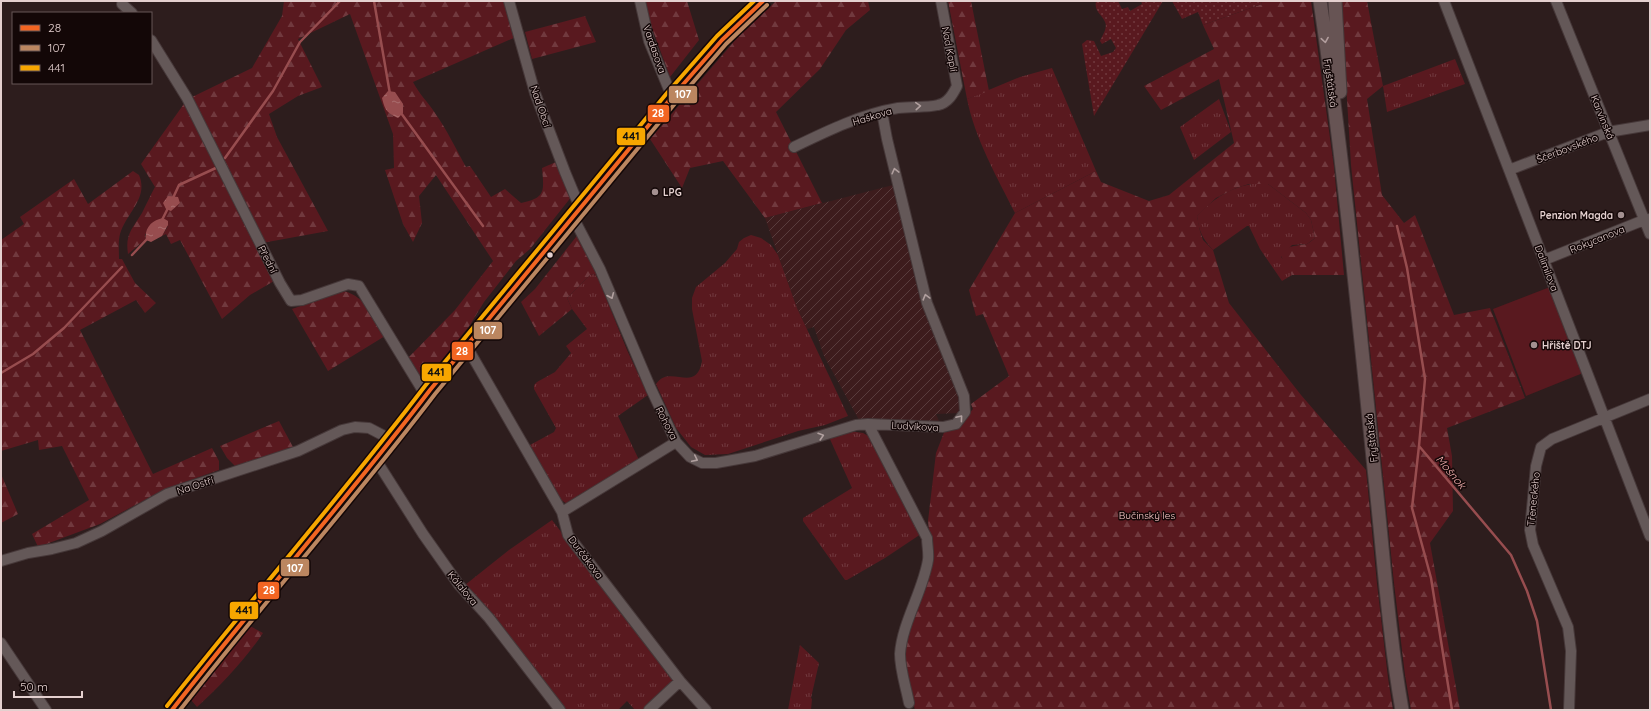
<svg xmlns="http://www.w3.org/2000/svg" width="1651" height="711" font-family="Quicksand,sans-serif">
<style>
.industrial{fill:url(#industrial-furrows)}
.grass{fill:url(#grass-tufts)}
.forest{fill:url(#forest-firs)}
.park{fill:#59191f}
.garden{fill:url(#garden-dots)}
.water{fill:url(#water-ripples)}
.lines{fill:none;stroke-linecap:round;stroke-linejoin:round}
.stream{stroke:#974d4f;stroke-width:2.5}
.minor-casing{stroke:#463839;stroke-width:12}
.major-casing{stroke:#463839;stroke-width:15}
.minor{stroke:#645858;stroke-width:10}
.major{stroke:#675454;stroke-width:13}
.bus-1-casing{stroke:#130707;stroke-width:7}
.bus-2-casing{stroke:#130707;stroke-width:7}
.bus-3-casing{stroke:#130707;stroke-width:7}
.bus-1{stroke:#f26522;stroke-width:4}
.bus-2{stroke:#bb8660;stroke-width:4}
.bus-3{stroke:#f7a600;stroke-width:4}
.oneway{stroke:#b29e9e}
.oneway2{stroke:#b1a09f}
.poi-dot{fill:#a49191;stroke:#130707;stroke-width:1.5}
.bus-dot{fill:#e4d0cf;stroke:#130707;stroke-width:1.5}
.labels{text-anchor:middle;stroke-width:3;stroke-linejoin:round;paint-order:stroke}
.street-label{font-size:10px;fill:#e4d0cf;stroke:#130707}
.poi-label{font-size:10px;font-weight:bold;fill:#e4d0cf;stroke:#130707;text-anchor:start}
.park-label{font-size:10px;fill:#facac9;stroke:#130707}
.water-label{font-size:11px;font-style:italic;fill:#ffb9b8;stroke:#130707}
.line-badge{stroke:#130707;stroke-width:1.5}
.badge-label{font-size:11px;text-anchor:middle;font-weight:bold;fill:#fff}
.pale-badge-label{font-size:11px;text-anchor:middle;font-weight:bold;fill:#111}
</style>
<defs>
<pattern id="industrial-furrows" width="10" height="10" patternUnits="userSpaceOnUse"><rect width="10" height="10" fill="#3d1c1d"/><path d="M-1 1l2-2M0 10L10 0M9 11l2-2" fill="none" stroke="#593c3d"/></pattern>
<pattern id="grass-tufts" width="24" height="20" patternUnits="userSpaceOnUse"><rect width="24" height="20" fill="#59191f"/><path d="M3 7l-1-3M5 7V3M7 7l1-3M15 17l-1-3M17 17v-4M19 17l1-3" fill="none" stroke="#71393e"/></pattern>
<pattern id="forest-firs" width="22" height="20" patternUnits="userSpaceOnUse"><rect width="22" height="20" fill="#59191f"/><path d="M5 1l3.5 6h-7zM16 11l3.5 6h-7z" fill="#71393e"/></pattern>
<pattern id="garden-dots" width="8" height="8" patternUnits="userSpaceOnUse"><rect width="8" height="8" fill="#59191f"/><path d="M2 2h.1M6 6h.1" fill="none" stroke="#71393e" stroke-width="1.8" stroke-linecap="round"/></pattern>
<pattern id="water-ripples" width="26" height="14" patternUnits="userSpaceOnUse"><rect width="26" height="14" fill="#974d4f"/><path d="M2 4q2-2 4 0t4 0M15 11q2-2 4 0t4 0" fill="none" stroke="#aa6e6f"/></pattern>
</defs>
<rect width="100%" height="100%" fill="#2d1d1d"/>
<path class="industrial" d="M893,185L922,302L960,395V413L936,414L939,421L859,420L824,356L814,327L807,329L797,308L765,218Z"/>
<path class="grass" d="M1455,59L1465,84L1387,112L1383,86Z
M1052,68L1096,171L1015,213C997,177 975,139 967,99L1020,77Z
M1219,99L1231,132L1194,160L1180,127Z
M1260,183L1268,184L1306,213L1311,220L1315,238L1307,244L1292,245L1281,257L1286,262L1292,275L1282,281L1260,249L1249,226H1247L1213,250C1202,238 1199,231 1197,216C1215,197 1234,185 1260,183Z
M751,235L761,238L771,245L778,255L797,308L848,416L825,425L798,431L728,454L705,455L691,447L676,428L656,384C670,363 696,395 702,361L692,309V298L696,287L725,263L737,249L739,242L744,238Z
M594,274L598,278L627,350L648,395L618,416L639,460L567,504L560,499L530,445L554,432L556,428L534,389V385L537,382L555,372L571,353L566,346L587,329L572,309L567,298L590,275Z
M849,431L863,433L870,437L921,534L885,558L847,580H845L803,521V518L852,488L829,437Z
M552,520L672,677V683L644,710H635L627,701L618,710H566L465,585L509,550Z
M800,645L819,663L811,698L812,699L811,710H788Z"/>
<path class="forest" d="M284,1H504L516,37L413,82C419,94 428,102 435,113C447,130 456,149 466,167L470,166L491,197L505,189L521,203C546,198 544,191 542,168L556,162L572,196L530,249L516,261L484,302L470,325L423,383L408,358L455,310L493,261L436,175L419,196L422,223L413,242L403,224L385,170L394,168L393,134L350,14L298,39L322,87L298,96L269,114L277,137L328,231L262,243L190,98L252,68L282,16Z
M642,1H687L699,40L670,77Z
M776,1H868L870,10L846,30L820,69L776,112L822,203L765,218L723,161L690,168L682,188L650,139L738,37Z
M948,1H971L989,91L967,99Z
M1261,1H1311L1334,167L1344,275H1292C1289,269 1285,264 1282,258C1276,246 1303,245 1307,244C1310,242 1313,240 1315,238L1311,220L1306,213L1268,184H1249L1236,188L1216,198L1197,216L1200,231L1203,240L1213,250L1229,303L1301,395L1366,470L1377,584L1388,678L1393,710H915L903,661L930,540L928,521L936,453L945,430L958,426L973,409L971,404L1009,376L983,314L976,316L969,290L1015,213L1096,171L1101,182L1149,201L1169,195L1234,143L1219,79L1161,110L1144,86L1214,49L1203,25L1262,4Z
M1341,1H1367L1383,86L1367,99L1382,195L1404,223L1415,215L1454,315L1490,308L1525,398L1447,428L1452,456L1453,511L1430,543L1460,710H1411L1405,675L1394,583L1351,165Z
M585,16L596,42L532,59L525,32Z
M186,101L200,135L274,281L250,295L222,319L180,240L171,244L166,234L162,236L168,226L145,234L146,239L128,254C125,235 132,229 142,213C146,205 150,196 155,187L141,164Z
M133,171L139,175C149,198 126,213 120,234C118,242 119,250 119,259H122L135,283L156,303L145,313L136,300L80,330L153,474L212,448L219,461V470L165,489L100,524L49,543L39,549L32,534L89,500L62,446L39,450L38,440L1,451V330L2,329L1,327V240L24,224L20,217L74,179L88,204Z
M577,234L602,281L600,282L597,276L594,274L590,275L567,298L572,309L539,336L521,302L535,289L576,237Z
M344,291C366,297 374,317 385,336L328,371L292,309Z
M279,421L293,447L235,466L227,458L220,446Z
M1,474L18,514L1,523Z
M250,626L263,633C245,660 221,685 197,707L191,700Z"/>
<path class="park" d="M1550,287L1583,373L1526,396L1493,309Z"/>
<path class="garden" d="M1096,1H1118L1122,9L1128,7L1130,11L1142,4L1141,1H1163L1094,116L1082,44L1087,40L1094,41L1101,56L1113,52L1116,48L1111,39L1102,44L1100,41C1102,36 1108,28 1105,22C1102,14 1094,12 1096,1Z
M1172,1H1261L1262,4L1203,25L1198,12L1182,19Z"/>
<path class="water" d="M388,91L395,92L403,104V113L398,118C386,112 385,110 382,98Z
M168,196L178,197L180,203L171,211L166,209L163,203Z
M163,218L168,221V225L162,236L151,242L146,240C144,228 152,220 163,218Z"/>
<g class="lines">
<path class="stream" d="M374,1L390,94
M401,113L483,226
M225,158L273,91L300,42L340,1
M173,198L179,185L218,167
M162,220L168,208
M1397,226L1407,268L1425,379L1419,446L1511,555L1527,591L1537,621L1551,710
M132,255L148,238
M1,373L33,354L64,328L122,267
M1419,446L1412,508L1431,578L1452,710"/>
<defs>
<path id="minor" d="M509,1L535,93L565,172L580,208
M640,1L649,41L672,97
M1444,1L1650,536
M1556,1L1650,234
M122,4L132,13
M151,40L187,98L280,283L291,301L302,300L348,284L359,286L426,396
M794,147C827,131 862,114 898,108C911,106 925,108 938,105C948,103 953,94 957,86L941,1
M1509,170L1608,132L1650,125
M573,217L600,269L651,389L676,442L690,457L702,463H716L755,456L856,425L868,424L943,427L956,424L965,412L964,396L927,303L887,139L882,112
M1544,260L1644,220L1650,219
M467,347L562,512L568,535L680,681L706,710
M868,424L927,538C927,545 929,553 928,560C923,591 902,623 900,654C900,670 906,687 909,703
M376,460L423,534L459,585L489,618L560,710
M562,512L676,442
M1,561L28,553L52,549L76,543L102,531L167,494L298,451L342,430L355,427L369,428L392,440
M1,643L46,710
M649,710L680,681
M1569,710L1571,651L1568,627L1533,545L1530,530L1536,466L1541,447L1552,439L1650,399"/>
<path id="major" d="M1320,1C1343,156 1358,312 1374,468C1383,549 1388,630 1402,710
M1335,1L1340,92
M172,710L225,642L392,440L430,390L672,97L722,40L763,1"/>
</defs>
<use href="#minor" class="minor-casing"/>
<use href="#major" class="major-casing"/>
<use href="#minor" class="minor"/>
<use href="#major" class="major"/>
<defs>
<path id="bus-1" d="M172,710C256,602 347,499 430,390L672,97L722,40L763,1"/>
<path id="bus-2" d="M180,710C263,603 353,502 435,394L677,101L726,44L767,5"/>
<path id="bus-3" d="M167,706C252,598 342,495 425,386L667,93L717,36L754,1"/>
</defs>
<use href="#bus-1" class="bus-1-casing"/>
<use href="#bus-2" class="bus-2-casing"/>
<use href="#bus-3" class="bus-3-casing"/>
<use href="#bus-1" class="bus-1"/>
<use href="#bus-2" class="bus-2"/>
<use href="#bus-3" class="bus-3"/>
</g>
<defs><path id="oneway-chevron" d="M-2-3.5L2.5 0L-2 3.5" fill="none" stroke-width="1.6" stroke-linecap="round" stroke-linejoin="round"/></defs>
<use class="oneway" href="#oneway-chevron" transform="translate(1325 40) rotate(81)"/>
<g class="oneway2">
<use href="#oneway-chevron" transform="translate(918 106) rotate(-4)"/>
<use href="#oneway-chevron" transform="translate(895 171) rotate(-104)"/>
<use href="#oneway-chevron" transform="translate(611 296) rotate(67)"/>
<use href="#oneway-chevron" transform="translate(926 297) rotate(-105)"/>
<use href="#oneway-chevron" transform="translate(960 418) rotate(-50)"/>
<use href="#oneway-chevron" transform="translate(821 436) rotate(-17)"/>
<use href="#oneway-chevron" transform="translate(695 459) rotate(26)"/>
</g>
<g class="poi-dot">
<circle cx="655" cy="192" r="4"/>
<circle cx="1621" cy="215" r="4"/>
<circle cx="1534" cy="345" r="4"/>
</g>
<circle class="bus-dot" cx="550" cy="255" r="3.5"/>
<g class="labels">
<g class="street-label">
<text transform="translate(655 49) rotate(71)" y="4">Vardasova</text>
<text transform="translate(950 49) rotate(79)" y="4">Nad Kaplí</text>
<text transform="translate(1331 83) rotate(82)" y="4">Fryštátská</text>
<text transform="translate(541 106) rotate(71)" y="4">Nad Obcí</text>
<text transform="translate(872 116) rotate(-17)" y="4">Haškova</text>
<text transform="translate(1603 117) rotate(68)" y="4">Karvinská</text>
<text transform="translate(1567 148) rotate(-21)" y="4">Ščerbovského</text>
<text transform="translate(1597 239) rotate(-22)" y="4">Rokycanova</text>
<text transform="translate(268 259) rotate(63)" y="4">Přední</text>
<text transform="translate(1547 268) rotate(69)" y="4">Dalimilova</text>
<text transform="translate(667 423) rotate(63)" y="4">Rohova</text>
<text transform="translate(915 426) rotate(3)" y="4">Ludvíkova</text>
<text transform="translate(1371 438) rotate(-96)" y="4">Fryštátská</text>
<text transform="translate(195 485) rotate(-18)" y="4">Na Ostří</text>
<text transform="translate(1533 499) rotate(-84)" y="4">Třeneckého</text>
<text transform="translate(586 557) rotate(53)" y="4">Durčákova</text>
<text transform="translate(463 588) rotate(51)" y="4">Kálalova</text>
</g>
<g class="poi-label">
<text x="663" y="196">LPG</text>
<text x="1613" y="219" text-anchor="end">Penzion Magda</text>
<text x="1542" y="349">Hřiště DTJ</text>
</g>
<g class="park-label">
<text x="1147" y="519">Bučinský les</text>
</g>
<g class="water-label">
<text transform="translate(1451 472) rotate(50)" y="4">Mošnok</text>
</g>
</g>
<g class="line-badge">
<rect x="668" y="85" width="30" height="19" rx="4" fill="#bb8660"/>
<rect x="647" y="104" width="23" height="19" rx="4" fill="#f26522"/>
<rect x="616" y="127" width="30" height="19" rx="4" fill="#f7a600"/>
<rect x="473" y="321" width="30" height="19" rx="4" fill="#bb8660"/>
<rect x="451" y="341" width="23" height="20" rx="4" fill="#f26522"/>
<rect x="421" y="363" width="31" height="19" rx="4" fill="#f7a600"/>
<rect x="280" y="558" width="30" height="19" rx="4" fill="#bb8660"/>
<rect x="257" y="581" width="23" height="19" rx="4" fill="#f26522"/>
<rect x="229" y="601" width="30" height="19" rx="4" fill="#f7a600"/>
</g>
<g class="badge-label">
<text x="683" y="98">107</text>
<text x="658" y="117">28</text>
<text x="488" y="334">107</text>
<text x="462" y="355">28</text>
<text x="295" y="572">107</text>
<text x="269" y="594">28</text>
</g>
<g class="pale-badge-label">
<text x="631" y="140">441</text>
<text x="436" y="376">441</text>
<text x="244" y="614">441</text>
</g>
<rect width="1651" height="711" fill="none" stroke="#e4d0cf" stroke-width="4"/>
<rect x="12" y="12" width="140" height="72" fill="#130707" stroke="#675757"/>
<rect x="20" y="25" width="20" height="6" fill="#f26522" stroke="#675757"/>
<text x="48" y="32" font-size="12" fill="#e4d0cf">28</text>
<rect x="20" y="45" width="20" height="6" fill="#bb8660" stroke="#675757"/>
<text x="48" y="52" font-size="12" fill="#e4d0cf">107</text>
<rect x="20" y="65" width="20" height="6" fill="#f7a600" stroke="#675757"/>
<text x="48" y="72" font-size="12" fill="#e4d0cf">441</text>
<path d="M14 691v6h68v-6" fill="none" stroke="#e4d0cf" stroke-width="2"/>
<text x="20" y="691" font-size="12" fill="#e4d0cf" stroke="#130707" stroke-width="3" paint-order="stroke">50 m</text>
</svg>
